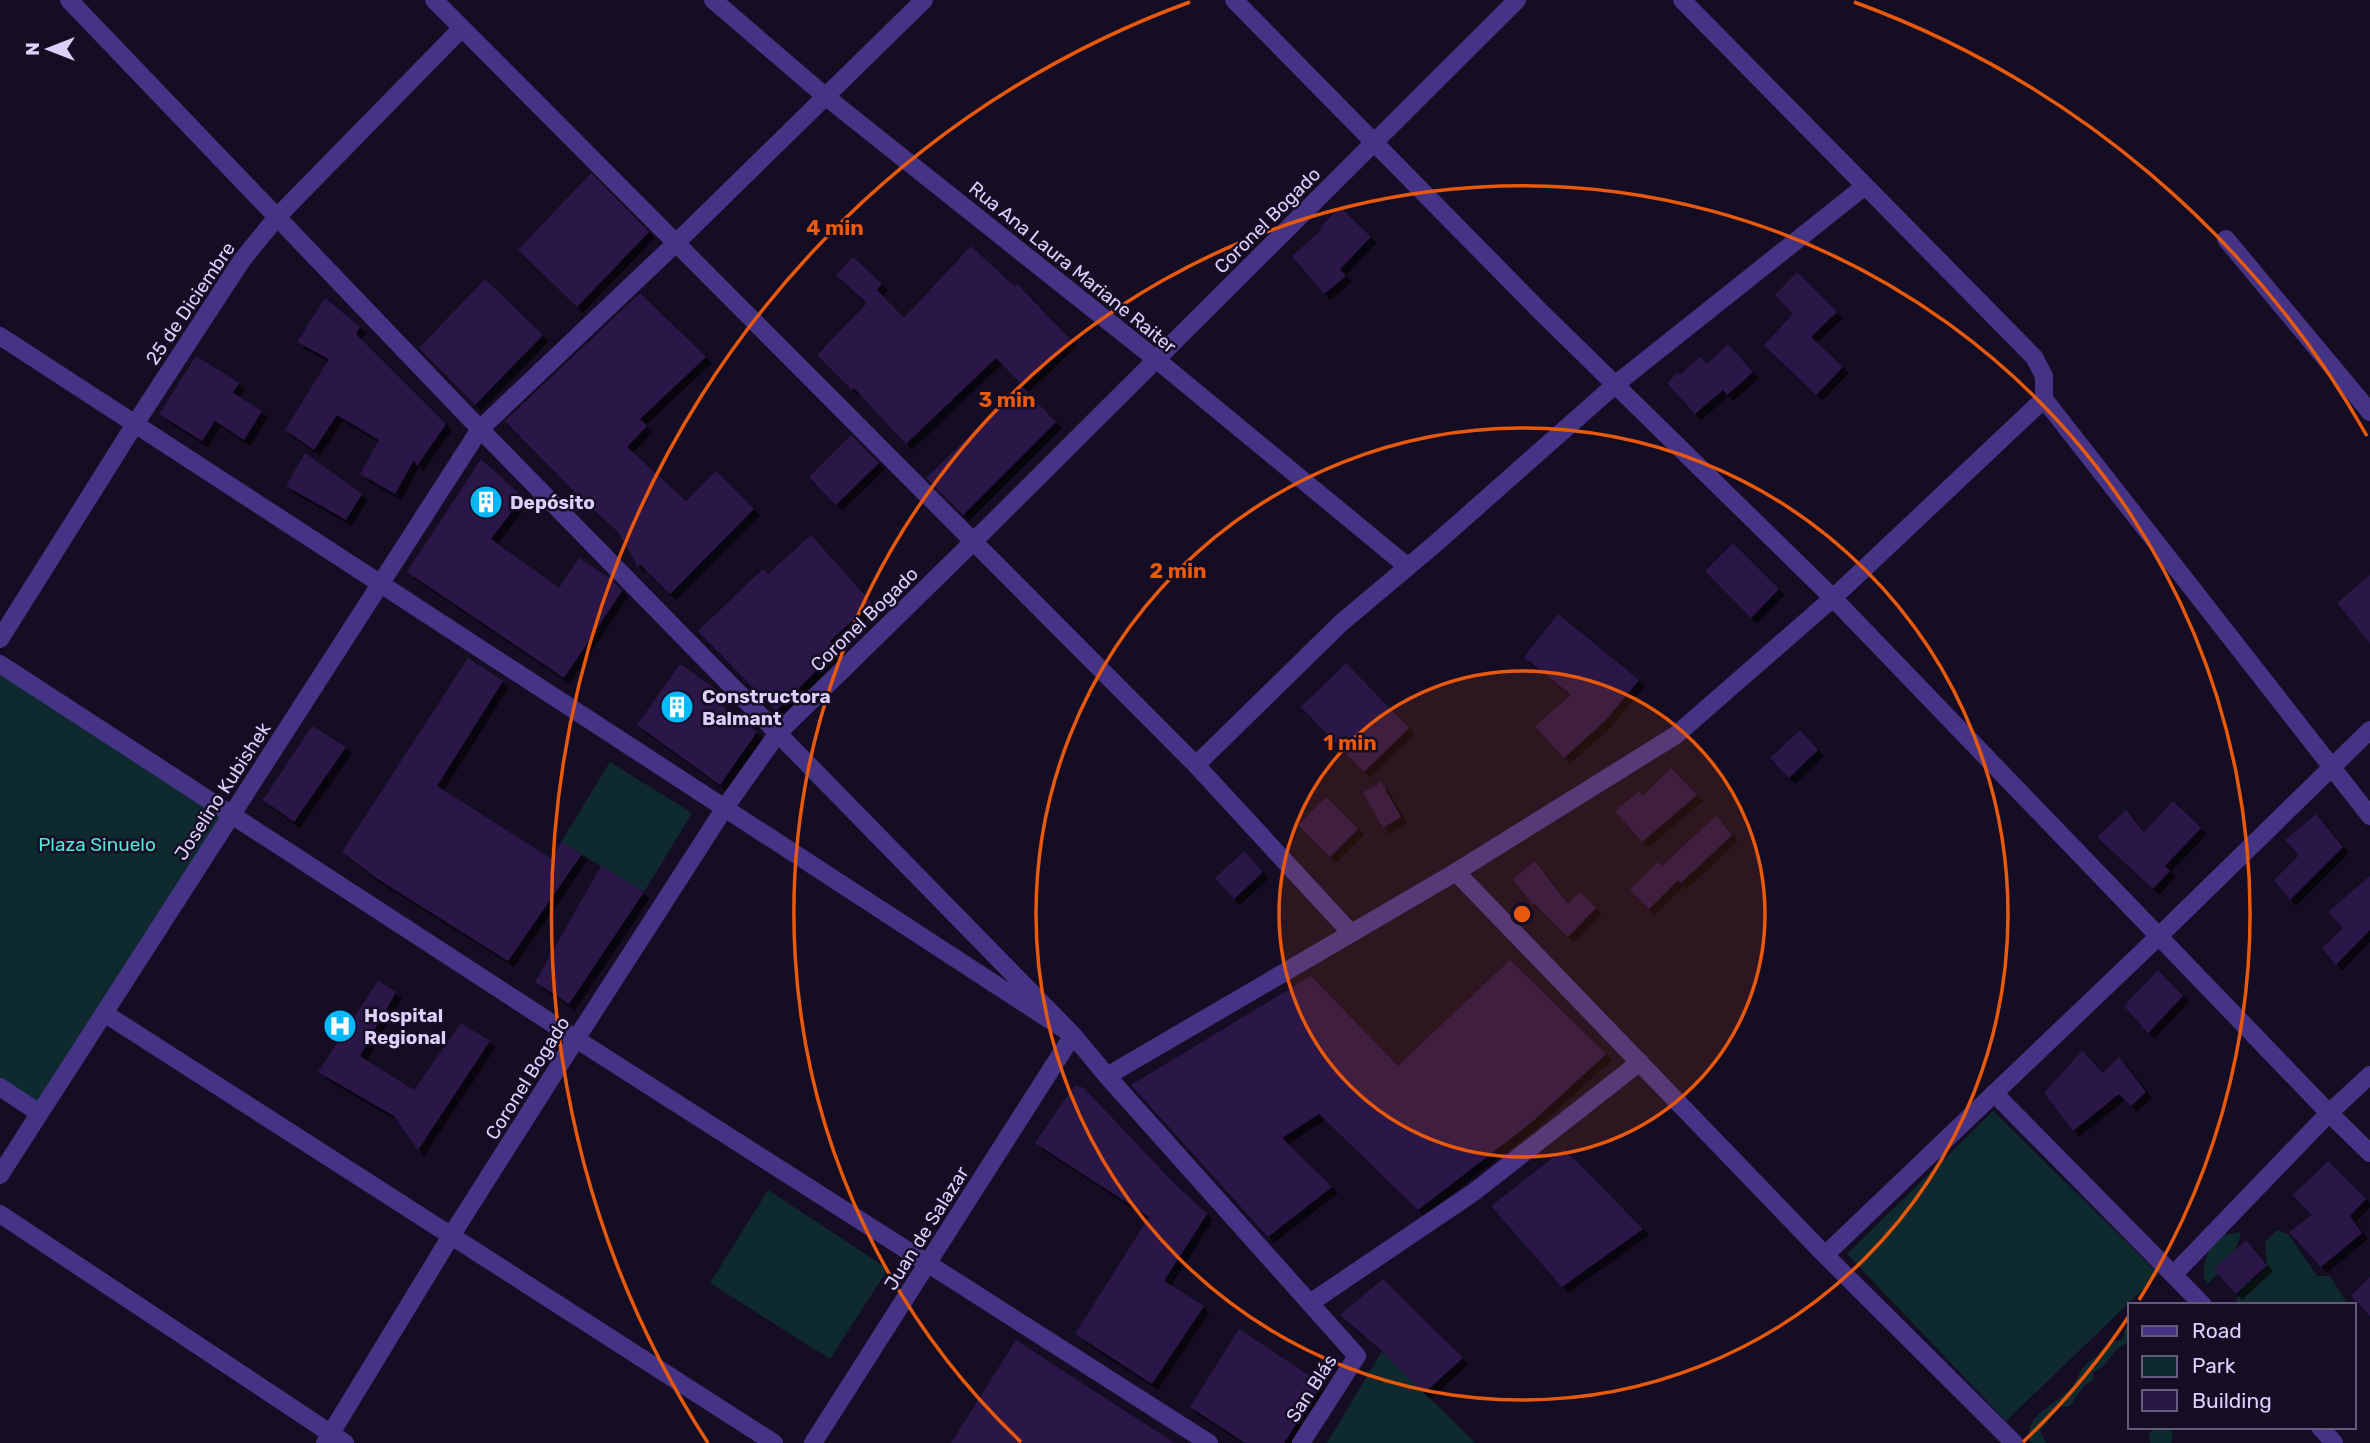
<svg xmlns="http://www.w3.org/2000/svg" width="2370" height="1443" font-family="Rubik,sans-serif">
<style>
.green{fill:#0f2a2e}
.building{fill:#291746;filter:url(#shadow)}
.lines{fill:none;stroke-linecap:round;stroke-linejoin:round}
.minor{stroke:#453486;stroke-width:18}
.ring{fill:none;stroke:#e8590c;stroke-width:3.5}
.labels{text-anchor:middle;stroke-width:5;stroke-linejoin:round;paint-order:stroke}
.street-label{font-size:19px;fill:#ddd0ff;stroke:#140d24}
.poi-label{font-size:19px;font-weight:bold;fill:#ddd0ff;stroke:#140d24;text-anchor:start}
.park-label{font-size:19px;fill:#54e7db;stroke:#140d24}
.centre{fill:#e8590c;stroke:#140d24;stroke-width:3.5}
.ring-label{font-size:21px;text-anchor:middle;font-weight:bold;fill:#e8590c;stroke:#140d24;stroke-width:5;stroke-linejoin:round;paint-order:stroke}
</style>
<defs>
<filter id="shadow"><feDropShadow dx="6" dy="6" stdDeviation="0" flood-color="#0009"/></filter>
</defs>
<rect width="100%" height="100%" fill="#140d24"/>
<path class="green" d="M0,664L232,815L39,1113L0,1087Z
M610,762L692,813L644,892L561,842Z
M1993,1111L2159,1274L2006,1421L1847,1254Z
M768,1190L888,1269L830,1359L710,1283Z
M2277,1230L2289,1235L2317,1276H2330L2346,1302L2345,1305H2235L2242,1285L2258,1277L2267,1265L2265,1242Z
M2241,1232C2238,1247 2232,1258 2218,1265V1274L2207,1284C2199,1273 2207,1246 2219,1238C2224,1234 2234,1234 2241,1232Z
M2130,1327L2128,1343C2110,1348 2111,1366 2093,1372V1380L2084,1386L2070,1406L2060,1407L2040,1431L2046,1443H2031C2020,1417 2057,1404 2070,1389C2077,1382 2079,1372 2085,1365C2093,1356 2104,1358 2107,1343L2123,1339L2125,1329Z
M1382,1351L1475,1443H1327Z
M2156,1427H2166L2173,1433L2171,1443H2150L2149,1433Z"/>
<path class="building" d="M591,173L649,232L577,307L518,250Z
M1340,207L1371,237L1340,269L1346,276L1324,294L1292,256L1322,230L1320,228Z
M971,246L1015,287L1017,284L1071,340L1023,386L996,358L906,444L854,388L852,390L817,355L867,303L836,275L853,257L882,284L877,290L904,318Z
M1797,272L1837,312L1811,337L1843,367L1816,395L1764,345L1793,314L1775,295Z
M485,279L543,335L475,405L419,348Z
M640,293L706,357L640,419L647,426L627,447L686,501L716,471L754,509L670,594L640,564L638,567L618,532L580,497L505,421Z
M325,298L360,327L356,334L446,424L417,466L414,460L395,494L360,474L379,440L337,415L314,450L285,430L329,359L297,342Z
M1728,344L1753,372L1727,395L1723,390L1695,414L1667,383L1678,372L1680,375L1700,357L1707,364Z
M196,356L239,383L233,393L262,411L244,440L215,421L202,441L159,414Z
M1021,386L1056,422L963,515L926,478Z
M851,435L879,463L836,505L809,477Z
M305,453L362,494L346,520L286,486Z
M481,459L523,497L491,539L559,588L579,558L611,579L622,591L564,678L407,572Z
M811,535L872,603L830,641L838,649L776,711L698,631L763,569L768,574Z
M1733,543L1779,589L1751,618L1705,571Z
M2370,575V643L2337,603Z
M1558,614L1639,680L1605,721L1564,758L1535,726L1571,695L1524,657Z
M468,658L503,681L437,786L552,859L561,842L582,854L508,961L376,878L342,852Z
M1346,663L1409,728L1364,772L1301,707Z
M680,664L716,689L710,697L757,732L720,785L637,725Z
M312,726L346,747L294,822L263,800Z
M1800,730L1818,750L1789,778L1770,758Z
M1671,768L1697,795L1642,842L1615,811L1639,791L1643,796Z
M1381,782L1401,817L1383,828L1363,793Z
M1326,797L1358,829L1330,857L1298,825Z
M2173,801L2201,828L2165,866L2170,871L2153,889L2097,837L2126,810L2144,832Z
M2316,814L2343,847L2290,900L2274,880L2299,855L2285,840Z
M1716,816L1732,835L1681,883L1678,880L1649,909L1630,890L1658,862L1662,866Z
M1244,851L1263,872L1234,899L1215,878Z
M1535,861L1568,904L1580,892L1596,908L1568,937L1535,904L1533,905L1513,879Z
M601,866L644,892L569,1004L535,982Z
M2370,876V930L2336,965L2322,948L2343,928L2328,912Z
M1510,960L1606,1054L1532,1122L1418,1210L1319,1114L1282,1138L1332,1187L1268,1237L1131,1085L1311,976L1398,1066Z
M2158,970L2183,996L2148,1033L2124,1006Z
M378,981L396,992L360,1056L414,1090L461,1023L490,1041L418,1150L394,1116L318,1072Z
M2082,1051L2103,1073L2119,1057L2146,1092L2131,1106L2119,1094L2073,1131L2044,1093Z
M1075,1085L1084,1088L1173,1182L1207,1214L1164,1281L1204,1306L1152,1384L1075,1334L1149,1217L1035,1143Z
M1564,1149L1643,1229L1562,1287L1491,1206Z
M2328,1161L2366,1199L2350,1216L2362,1233L2321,1267L2289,1232L2312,1215L2293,1195Z
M2246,1240L2267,1265L2236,1294L2214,1269Z
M2370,1277V1316L2351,1296Z
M1383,1279L1463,1358L1424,1393L1382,1351L1340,1315Z
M1239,1329L1322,1384L1284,1443H1245L1190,1407Z
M1016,1340L1094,1391L1175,1443H951Z"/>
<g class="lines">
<path class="minor" d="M69,0L480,429L1073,1035L1107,1076L1357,1356L1301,1443
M434,0L1196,765L1351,933
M713,0L825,96L1157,360L1408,567
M1234,0L1541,312L1833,598L2329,1113L2370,1153
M1682,0L2034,357L2044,376V399L2370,816
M2226,239L2370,412
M0,336C357,570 717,800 1073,1035L813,1443
M0,639L135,424L242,260L277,217L462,28
M0,664L576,1039L1209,1443
M1196,765L1341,623L1435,544L1616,384L1865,186
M1456,872L1825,1255L2014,1443
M104,1013L774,1443
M1107,1076L1456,872L1676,735L1833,598L2044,399
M0,1087L39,1113
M1994,1093L2203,1305
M0,1175L480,429L676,243L924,0
M0,1214L345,1443
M1825,1255L2159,936L2370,730
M2174,1274L2329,1113L2370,1075
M1310,1303L1474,1192L1640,1062
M2320,1427L2334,1443
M325,1443L451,1236L576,1039L726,806L778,733L974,541L1517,0"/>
</g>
<circle cx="1522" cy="914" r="243" fill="#e8590c" fill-opacity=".12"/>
<g class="ring">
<circle cx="1522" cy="914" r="243"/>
<circle cx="1522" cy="914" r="486"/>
<path d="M2129 1316A728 728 0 0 1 2023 1442M1021 1442A728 728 0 1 1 2139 1300"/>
<path d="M708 1443A971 971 0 0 1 1190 2M1854 2A971 971 0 0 1 2367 436"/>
</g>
<defs>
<symbol id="building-disc" viewBox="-11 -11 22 22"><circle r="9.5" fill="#00b8fb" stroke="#140d24"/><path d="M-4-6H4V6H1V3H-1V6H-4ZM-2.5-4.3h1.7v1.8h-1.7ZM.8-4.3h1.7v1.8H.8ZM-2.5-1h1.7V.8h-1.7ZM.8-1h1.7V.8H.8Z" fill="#fff"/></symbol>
<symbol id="hospital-disc" viewBox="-11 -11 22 22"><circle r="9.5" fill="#00b8fb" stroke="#140d24"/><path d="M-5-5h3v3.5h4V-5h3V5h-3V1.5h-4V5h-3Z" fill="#fff"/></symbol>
</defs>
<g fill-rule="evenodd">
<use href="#building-disc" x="467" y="483" width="38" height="38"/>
<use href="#building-disc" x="658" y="688" width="38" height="38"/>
<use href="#hospital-disc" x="321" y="1007" width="38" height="38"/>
</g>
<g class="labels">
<g class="street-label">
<text transform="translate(1267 220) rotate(-45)" y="7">Coronel Bogado</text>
<text transform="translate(1073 267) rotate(39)" y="7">Rua Ana Laura Mariane Raiter</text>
<text transform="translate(190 303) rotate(-56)" y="7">25 de Diciembre</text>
<text transform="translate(864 619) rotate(-44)" y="7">Coronel Bogado</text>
<text transform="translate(222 791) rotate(-57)" y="7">Joselino Kubishek</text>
<text transform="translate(527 1078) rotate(-58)" y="7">Coronel Bogado</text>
<text transform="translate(926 1228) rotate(-58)" y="7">Juan de Salazar</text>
<text transform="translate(1311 1388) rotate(-57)" y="7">San Blás</text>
</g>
<g class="poi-label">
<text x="510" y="509">Depósito</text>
<text x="702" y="703">Constructora<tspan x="702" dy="22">Balmant</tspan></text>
<text x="364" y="1022">Hospital<tspan x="364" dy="22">Regional</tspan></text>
</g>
<g class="park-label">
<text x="97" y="851">Plaza Sinuelo</text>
</g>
</g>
<circle cx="1522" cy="914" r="10" class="centre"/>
<g class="ring-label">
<text x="835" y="235">4 min</text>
<text x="1007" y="407">3 min</text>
<text x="1178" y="578">2 min</text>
<text x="1350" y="750">1 min</text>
</g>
<rect x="2128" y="1303" width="228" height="126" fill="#140d24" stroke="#645b7c" stroke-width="2"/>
<rect x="2142" y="1326" width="35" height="10" fill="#453486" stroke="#645b7c" stroke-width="2"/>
<text x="2192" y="1338" font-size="21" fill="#ddd0ff">Road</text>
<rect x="2142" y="1356" width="35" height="21" fill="#0f2a2e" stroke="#645b7c" stroke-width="2"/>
<text x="2192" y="1373" font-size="21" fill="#ddd0ff">Park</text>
<rect x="2142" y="1390" width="35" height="21" fill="#291746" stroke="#645b7c" stroke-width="2"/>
<text x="2192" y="1408" font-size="21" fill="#ddd0ff">Building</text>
<g transform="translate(49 49) rotate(270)" stroke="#140d24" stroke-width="5" paint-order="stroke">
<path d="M0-5L12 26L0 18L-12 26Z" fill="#ddd0ff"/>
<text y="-10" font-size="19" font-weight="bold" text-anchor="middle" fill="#ddd0ff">N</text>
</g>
</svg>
